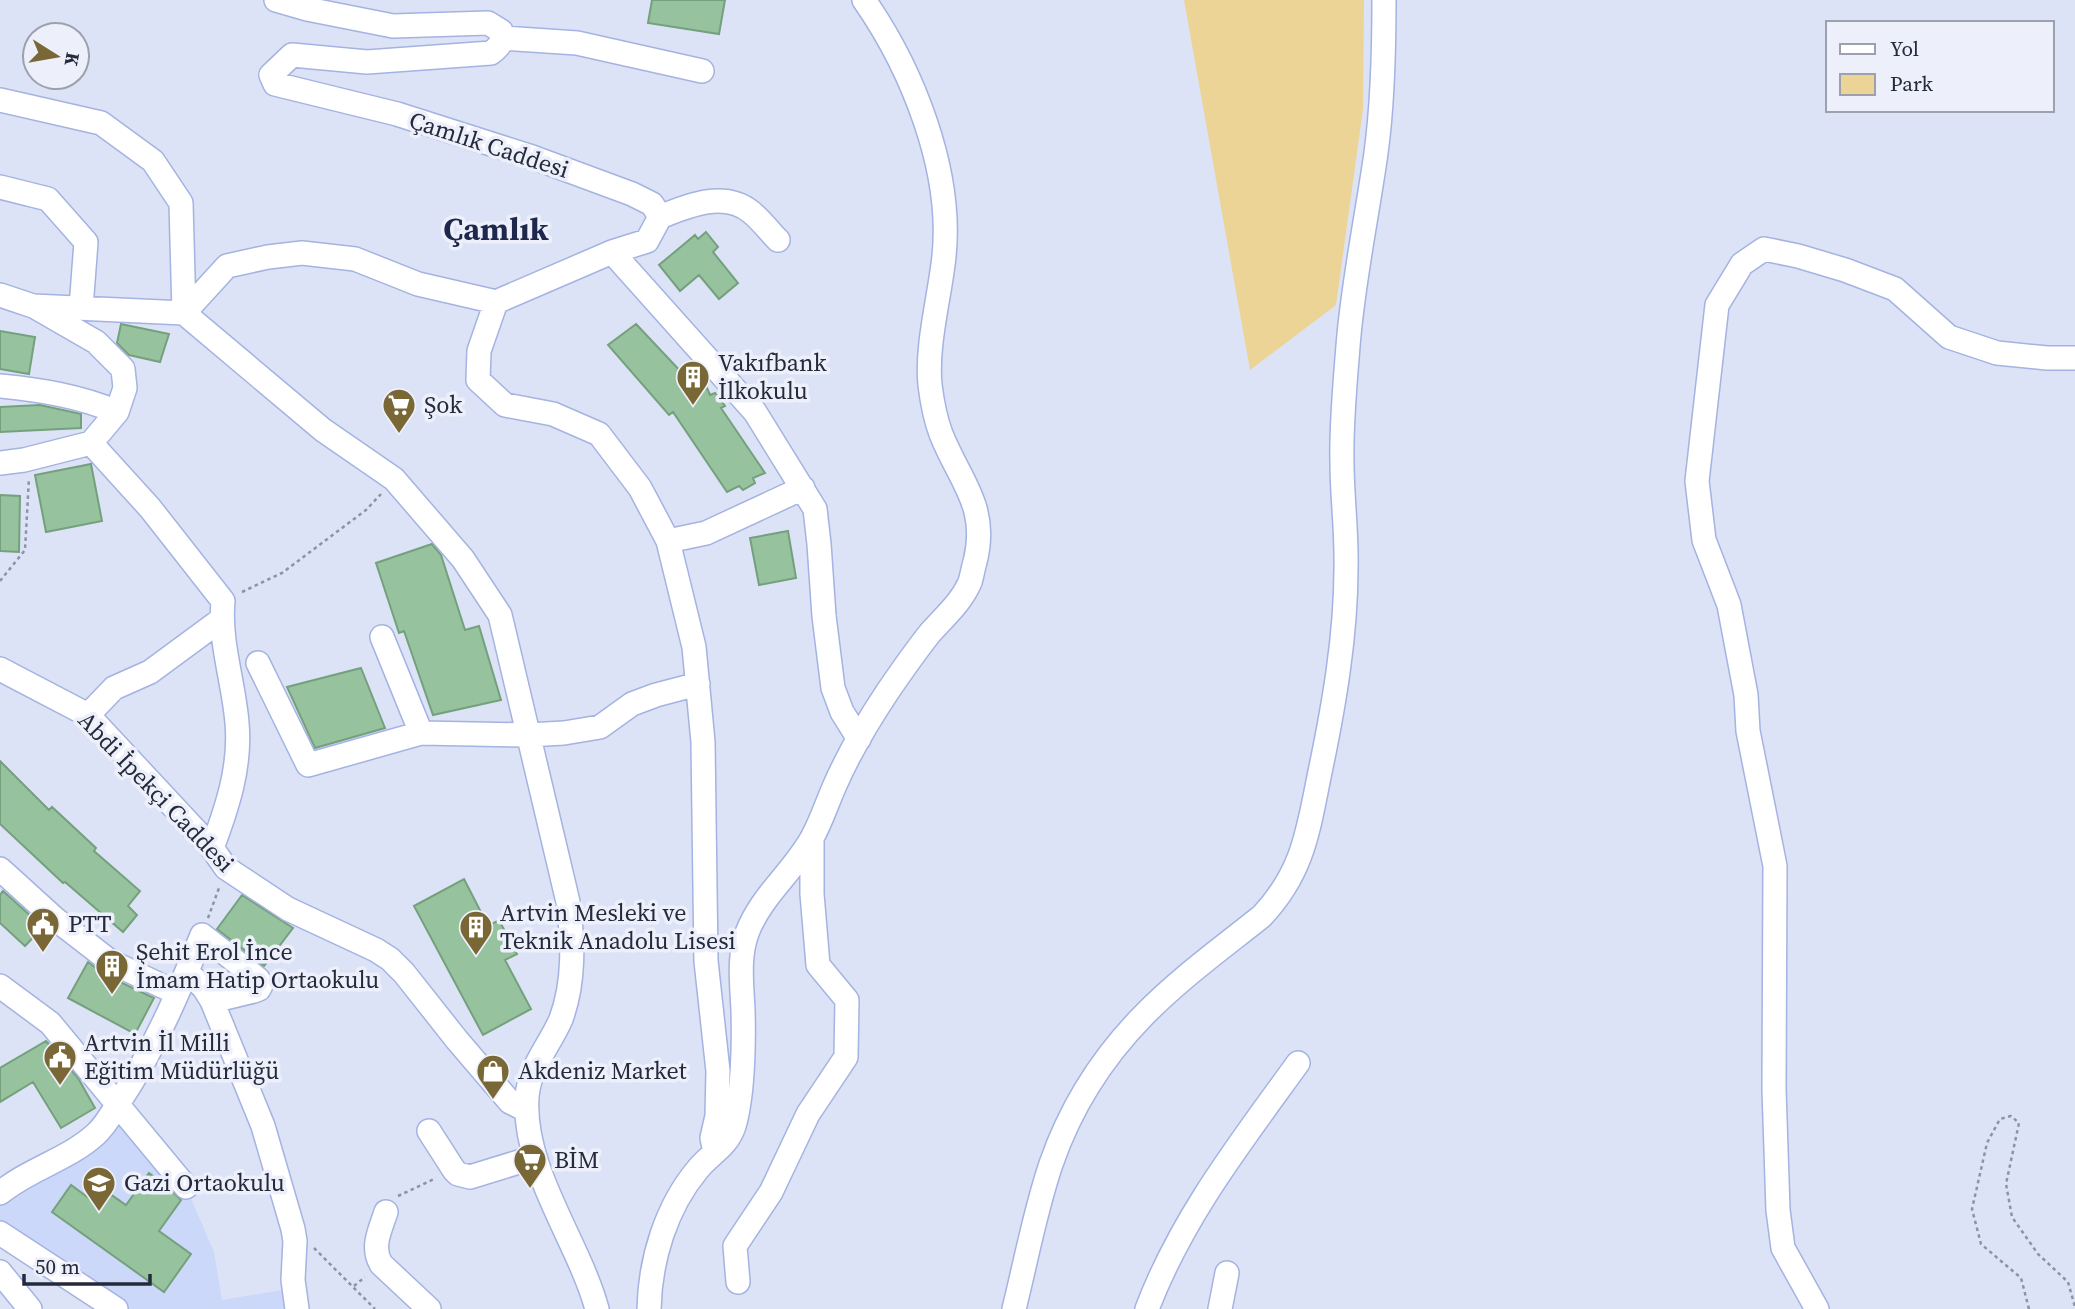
<svg xmlns="http://www.w3.org/2000/svg" width="2075" height="1309" font-family="'Source Serif 4',serif">
<style>
.built{fill:#ccd8f9}
.green{fill:#ebd495}
.building{fill:#96c29e;stroke:#75a07e;stroke-width:2}
.lines{fill:none;stroke-linecap:round;stroke-linejoin:round}
.minor-casing{stroke:#a4b3e1;stroke-width:26}
.path{stroke:#8c93a6;stroke-width:2.5;stroke-dasharray:3.5 3.5;stroke-linecap:butt}
.minor{stroke:#fff;stroke-width:23}
.labels{text-anchor:middle;stroke-width:7;stroke-linejoin:round;paint-order:stroke}
.street-label{font-size:24px;fill:#242a3c;stroke:#edf0fa}
.poi-label{font-size:24px;fill:#242a3c;stroke:#edf0fa;text-anchor:start}
.district-label{font-size:32px;font-weight:bold;fill:#1e284d;stroke:#edf0fa}
</style>
<rect width="100%" height="100%" fill="#dce3f6"/>
<path class="built" d="M118,1103L186,1187L214,1252L222,1300L294,1288L297,1309H116L0,1233V1193L31,1172Z"/>
<path class="green" d="M1184,0H1364L1363,109L1336,305L1250,370Z"/>
<path class="building" d="M652,0H725L719,34L648,23Z
M706,232L718,247L713,252L738,283L719,299L699,275L680,291L659,265L695,235L698,239Z
M121,324L169,334L160,362L129,355L117,343Z
M636,324L700,392L707,388L710,395L715,393L725,406L721,408L765,473L753,478L755,483L743,490L739,486L727,492L673,412L669,415L608,345Z
M0,331L35,337L29,374L0,369Z
M40,405L81,414V428L0,432V407Z
M91,464L102,521L46,532L35,475Z
M0,495L20,496L19,552L0,551Z
M788,531L796,578L759,585L750,538Z
M432,544L441,555L465,630L479,626L501,700L433,715L404,631L399,633L376,563Z
M361,668L385,728L315,748L287,687Z
M0,761L49,810L52,807L96,848L94,851L140,891L128,906L137,915L123,932L65,882L63,883L0,824Z
M464,879L488,926L499,920L517,954L505,960L531,1009L483,1035L414,906Z
M3,891L43,927L25,946L0,923V895Z
M242,895L293,928L264,966L217,929Z
M88,962L105,975L154,998L135,1034L68,998Z
M46,1041L78,1078L95,1108L61,1128L33,1082L0,1102V1068Z
M149,1173L167,1186L181,1200L159,1231L191,1254L164,1292L52,1212L71,1185L101,1207L110,1194L126,1205Z"/>
<g class="lines">
<defs>
<path id="minor" d="M502,38L577,43L702,71
M0,100L101,123L153,161L181,203L184,313
M0,187L48,199L86,242L81,308
M660,217C687,206 724,190 751,212C761,220 769,231 778,240
M612,252L755,412L815,509L819,544L824,616L833,688L842,712L859,739
M0,295L33,306L184,313L323,430L394,479L463,559L500,615L568,902C573,940 575,981 561,1019C550,1045 529,1067 527,1097C522,1169 578,1240 597,1309
M496,302L479,351L478,380L505,405L553,414L599,434L640,488L668,541L694,647L703,742L706,961L718,1071L717,1116L712,1138L715,1152
M184,313L227,266L268,257L302,253L355,259L418,284L496,302L612,252L647,241L660,217L652,204L632,194L532,157L397,114L275,84L271,75L292,55L367,62L491,53C500,46 503,42 501,31L488,23L393,26L307,9L276,0
M0,386C41,390 79,396 117,412
M91,443L150,508L223,601C219,642 234,683 237,723C241,767 227,808 212,848
M0,463L24,460L91,443L117,412L125,388L123,369L96,342L37,308
M668,541L706,533L803,488
M382,637L421,733
M258,663L308,765L421,733L528,735L564,733L600,727L632,704L656,695L698,684
M0,669L88,715L212,848L226,868L288,909L376,950L390,959L404,973L457,1040L510,1102L526,1110
M88,715L114,688L150,672L222,619
M0,869L54,918L111,962L177,993
M187,972L204,988L212,1001L263,1126L293,1229L295,1241L293,1280L297,1309
M0,986L50,1023L186,1187
M429,1131L454,1170L458,1174L470,1177L535,1157
M0,1193C29,1169 69,1159 96,1134C107,1124 113,1111 121,1099C155,1048 179,991 202,935L258,979L261,985L259,989L254,991L212,1001
M386,1212C380,1230 371,1247 381,1264L429,1309
M0,1233L116,1309
M0,1272L30,1309
M738,1282L735,1246L771,1192L808,1114L846,1057L847,1000L818,965L812,894V838
M649,1309C650,1260 666,1207 698,1169C711,1153 727,1147 734,1126C743,1096 744,1043 743,1011C742,985 738,958 747,933C761,896 793,872 812,838C821,822 827,803 835,785C849,753 868,721 888,691C901,672 915,652 930,633C944,617 961,603 970,582C972,576 973,568 975,562C989,506 960,482 941,434C935,418 932,401 930,385C926,345 940,296 944,256C953,170 912,69 864,0
M1014,1309C1026,1261 1035,1211 1051,1164C1070,1109 1102,1058 1143,1016C1179,979 1222,948 1262,916C1304,871 1308,830 1320,772C1334,705 1346,636 1346,568C1347,533 1342,497 1342,462C1341,424 1345,385 1348,346C1353,281 1367,217 1376,153C1383,102 1384,51 1384,0
M1147,1309C1182,1217 1241,1142 1298,1063
M1220,1309L1227,1273
M1817,1309L1783,1248L1778,1210L1774,1089L1775,866L1748,731L1746,695L1729,605L1704,540L1697,481L1717,305L1742,264L1764,249L1798,256L1845,270L1895,289L1949,337L1997,353L2047,358H2075"/>
</defs>
<use href="#minor" class="minor-casing"/>
<path class="path" d="M0,581L25,550L29,478
M242,592L282,573L366,510L381,494
M208,918L219,888
M398,1196L436,1178
M314,1248L375,1309
M354,1286L365,1277
M2029,1309L2021,1278L1981,1244L1972,1209L1987,1143L2000,1119L2011,1116L2019,1123L2006,1184L2012,1217L2038,1254L2068,1282L2075,1307"/>
<use href="#minor" class="minor"/>
</g>
<defs>
<symbol id="building-pin" viewBox="-11 -11 22 30"><path d="M0 17L-7.5 6A9.5 9.5 0 1 1 7.5 6Z" fill="#796735" stroke="#edf0fa"/><path d="M-4-6H4V6H1V3H-1V6H-4ZM-2.5-4.3h1.7v1.8h-1.7ZM.8-4.3h1.7v1.8H.8ZM-2.5-1h1.7V.8h-1.7ZM.8-1h1.7V.8H.8Z" fill="#fff"/></symbol>
<symbol id="supermarket-pin" viewBox="-11 -11 22 30"><path d="M0 17L-7.5 6A9.5 9.5 0 1 1 7.5 6Z" fill="#796735" stroke="#edf0fa"/><path d="M-6-5.5h2.5l.6 2H6L4.5 2H-2.5L-4.4-4H-6ZM-1.5 3.2a1.3 1.3 0 1 0 .1 0ZM3 3.2a1.3 1.3 0 1 0 .1 0Z" fill="#fff"/></symbol>
<symbol id="civic-pin" viewBox="-11 -11 22 30"><path d="M0 17L-7.5 6A9.5 9.5 0 1 1 7.5 6Z" fill="#796735" stroke="#edf0fa"/><path d="M-.6-6.5H3V-4.5H.6V-3L4-1V1h2V6H-6V1h2V-1L-.6-3ZM-1.2 2.5V6h2.4V2.5Z" fill="#fff"/></symbol>
<symbol id="shop-pin" viewBox="-11 -11 22 30"><path d="M0 17L-7.5 6A9.5 9.5 0 1 1 7.5 6Z" fill="#796735" stroke="#edf0fa"/><path d="M-5-2.5h2.3a2.7 3.5 0 0 1 5.4 0H5L5.5 6h-11ZM-1.5-2.5h3a1.5 2.3 0 0 0-3 0Z" fill="#fff"/></symbol>
<symbol id="school-pin" viewBox="-11 -11 22 30"><path d="M0 17L-7.5 6A9.5 9.5 0 1 1 7.5 6Z" fill="#796735" stroke="#edf0fa"/><path d="M0-5L7-2L0 1L-7-2ZM-4 1L0 2.5L4 1V4Q0 6-4 4Z" fill="#fff"/></symbol>
</defs>
<g fill-rule="evenodd">
<use href="#building-pin" x="674" y="358" width="38" height="52"/>
<use href="#supermarket-pin" x="380" y="386" width="38" height="52"/>
<use href="#civic-pin" x="24" y="905" width="38" height="52"/>
<use href="#building-pin" x="457" y="908" width="38" height="52"/>
<use href="#building-pin" x="93" y="947" width="38" height="52"/>
<use href="#civic-pin" x="41" y="1038" width="38" height="52"/>
<use href="#shop-pin" x="474" y="1052" width="38" height="52"/>
<use href="#supermarket-pin" x="511" y="1141" width="38" height="52"/>
<use href="#school-pin" x="80" y="1164" width="38" height="52"/>
</g>
<g class="labels">
<g class="street-label">
<text transform="translate(489 145) rotate(18)" y="8">Çamlık Caddesi</text>
<text transform="translate(156 792) rotate(46)" y="8">Abdi İpekçi Caddesi</text>
</g>
<g class="poi-label">
<text x="718" y="371">Vakıfbank<tspan x="718" dy="28">İlkokulu</tspan></text>
<text x="424" y="413">Şok</text>
<text x="500" y="921">Artvin Mesleki ve<tspan x="500" dy="28">Teknik Anadolu Lisesi</tspan></text>
<text x="68" y="932">PTT</text>
<text x="136" y="960">Şehit Erol İnce<tspan x="136" dy="28">İmam Hatip Ortaokulu</tspan></text>
<text x="84" y="1051">Artvin İl Milli<tspan x="84" dy="28">Eğitim Müdürlüğü</tspan></text>
<text x="518" y="1079">Akdeniz Market</text>
<text x="554" y="1168">BİM</text>
<text x="124" y="1191">Gazi Ortaokulu</text>
</g>
<g class="district-label">
<text x="496" y="240">Çamlık</text>
</g>
</g>
<rect x="1826" y="21" width="228" height="91" fill="#edf0fa" stroke="#9da1ae" stroke-width="2"/>
<rect x="1840" y="44" width="35" height="10" fill="#ffffff" stroke="#9da1ae" stroke-width="2"/>
<text x="1890" y="56" font-size="21" fill="#242a3c">Yol</text>
<rect x="1840" y="74" width="35" height="21" fill="#ebd495" stroke="#9da1ae" stroke-width="2"/>
<text x="1890" y="91" font-size="21" fill="#242a3c">Park</text>
<g transform="translate(56 56) rotate(101)"><circle r="33" fill="#edf0fa" stroke="#9da1ae" stroke-width="2"/>
<path d="M0-5L12 26L0 18L-12 26Z" fill="#796735"/>
<text y="-10" font-size="19" font-weight="bold" text-anchor="middle" fill="#242a3c">K</text>
</g>
<path d="M24 1274v10h126v-10" fill="none" stroke="#242a3c" stroke-width="3.5"/>
<text x="35" y="1274" font-size="21" fill="#242a3c" stroke="#edf0fa" stroke-width="5" paint-order="stroke">50 m</text>
</svg>
